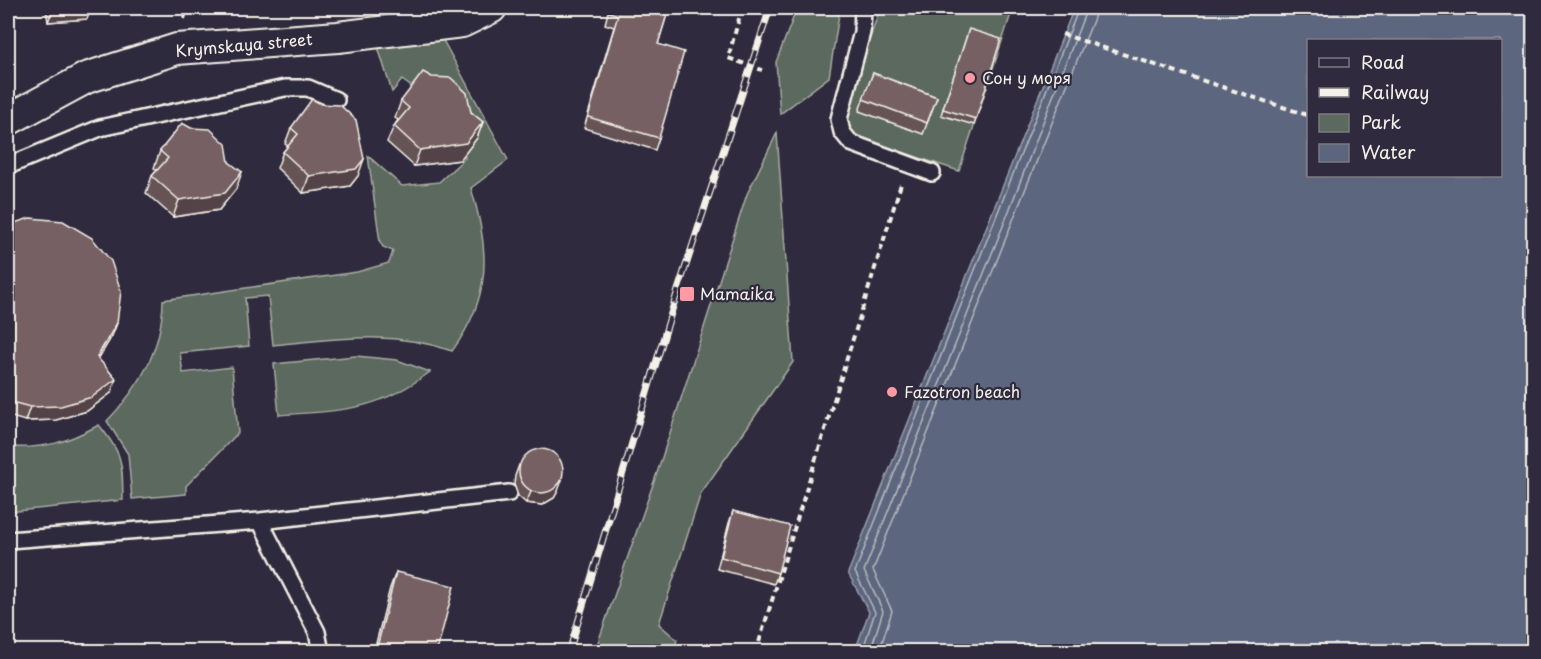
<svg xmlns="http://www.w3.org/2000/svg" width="1541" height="659" font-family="'Playpen Sans',sans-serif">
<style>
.green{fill:#5c695f;stroke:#a8ada4;stroke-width:1.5}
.water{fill:#5b667e;stroke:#989ea8;stroke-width:1.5;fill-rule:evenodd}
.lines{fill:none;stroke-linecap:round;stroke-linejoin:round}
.shore{stroke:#b7b9be;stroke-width:1.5}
.service-casing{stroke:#f4f1e8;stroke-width:20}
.minor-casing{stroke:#f4f1e8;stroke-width:34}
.path{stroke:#f4f1e8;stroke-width:4;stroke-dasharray:6 4.5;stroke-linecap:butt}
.service{stroke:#2f2a3d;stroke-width:15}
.minor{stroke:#2f2a3d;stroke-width:30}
.rail-casing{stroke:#f4f1e8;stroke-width:7}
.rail{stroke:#2f2a3d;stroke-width:4.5;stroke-dasharray:14;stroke-linecap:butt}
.wall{fill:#655356;stroke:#f4f1e8;stroke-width:1.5}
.shaded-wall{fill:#534346;stroke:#f4f1e8;stroke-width:1.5}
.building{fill:#766064;stroke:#f4f1e8;stroke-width:1.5}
.poi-dot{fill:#ff9aa2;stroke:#2f2a3d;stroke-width:2}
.labels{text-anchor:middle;stroke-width:4.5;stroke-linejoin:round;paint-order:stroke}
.street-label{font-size:16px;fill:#f4f1e8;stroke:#2f2a3d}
.poi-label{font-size:16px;fill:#f4f1e8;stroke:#2f2a3d;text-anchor:start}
</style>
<rect width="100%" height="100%" fill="#2f2a3d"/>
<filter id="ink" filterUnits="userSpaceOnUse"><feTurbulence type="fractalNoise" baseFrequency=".0167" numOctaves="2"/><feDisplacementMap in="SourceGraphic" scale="12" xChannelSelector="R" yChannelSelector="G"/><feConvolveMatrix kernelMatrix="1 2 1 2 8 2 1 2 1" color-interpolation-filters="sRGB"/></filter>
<g filter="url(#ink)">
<path class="green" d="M797,8H840L829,77L780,114L776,62Z
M880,8H1013L959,171L839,131Z
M438,31L508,160L471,188C490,250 492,297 452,351C391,330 335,339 273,345L268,296L245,298L249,346L180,353L183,373L232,367L238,433L186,486V494L132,499L128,454L107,421C141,386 162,349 163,300L357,272L389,263L393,251L383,247L380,242L368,156L402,186L439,182L465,158L463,147L413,88L402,80L392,92L378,47Z
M777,133L793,362L701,493L659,624L677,640L673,651H595L658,470L747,194Z
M356,356L397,360L430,372C375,412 344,410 279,415L274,364Z
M99,425C124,456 122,462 123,500L8,512V447C46,449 67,442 99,425Z"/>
<path class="water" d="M1074,8H1533V651H855L869,612L848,573ZM1308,40H1500V176H1308Z"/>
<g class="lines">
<path class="shore" d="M862,652L875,612L855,572L1079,8
M870,652L883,611L864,571L1007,216L1087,8
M879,652L892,611L873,570L1094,18L1096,8"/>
<defs>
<path id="service" d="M863,8L862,32L839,119L842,132L851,143L932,173
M8,166L100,128L285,88H308L336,100
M260,521L317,632L321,652
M8,540L260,521L509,493"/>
<path id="minor" d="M8,120L86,78L177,49L338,37L462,22L491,8"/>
</defs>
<use href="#service" class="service-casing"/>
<use href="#minor" class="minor-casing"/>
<path class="path" d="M742,8L728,58L762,70
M184,19L187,8
M1062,34L1307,115
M756,652L901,184"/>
<use href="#service" class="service"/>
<use href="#minor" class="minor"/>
<defs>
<path id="rail" d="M569,652L678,290L770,8"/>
</defs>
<use href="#rail" class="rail-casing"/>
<use href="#rail" class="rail"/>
</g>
<path class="wall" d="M46,8H91L87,19L48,22Z
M609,8H669L658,44L659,138L655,150L584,128L614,27L605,24Z
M969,29L976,119L974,125L941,115Z
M873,73L937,97L923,134L859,111Z
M401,101L471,112L483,122L477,138L460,160L414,166L387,142L394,126L398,120L395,118Z
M291,128L358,176L350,186L303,193L277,168L283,152L288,146L285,144Z
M160,151L229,162L236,189L219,210L173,217L146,193L152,176L157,170L154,168Z
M8,225L117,323L112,336L98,359L111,393L87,411L56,420L25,421L8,416Z
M519,465L558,491L554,498L542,505L526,503L518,496L514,484L515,476Z
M733,511L778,573L774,584L717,569L729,523Z
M396,572L437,651H374L390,588Z"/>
<path class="shaded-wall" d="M91,8L87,19L48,22L52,11Z
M483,122L477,138L460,160L414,166L420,150Z
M364,159L358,176L350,186L303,193L309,176Z
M242,172L236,189L219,210L173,217L179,200Z
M117,323L112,336L91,371L97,357Z
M116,379L111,393L87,411L56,420L25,421L30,407Z
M562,480L558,491L554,498L542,505L526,503L531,492Z"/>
<path class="building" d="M52,8H91L52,11Z
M610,8H669L658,44L684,52L659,138L588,117L618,15L609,12Z
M969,29L1001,39L976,119L943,109Z
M423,72L432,77L451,78L467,93L471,112L483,122L466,143L420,150L394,126L409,108L401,101Z
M873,73L937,97L927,123L863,99Z
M312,99L321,104L340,105L356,120L364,159L356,169L309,176L283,152L298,134L291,128Z
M182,123L191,128L210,129L226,144L229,162L242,172L225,193L179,200L152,176L168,158L160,151Z
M30,218L63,221L92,238L111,261L121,291L117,323L97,357L116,379L92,397L61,406L30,407L8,401V225Z
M519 471a22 22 0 1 1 44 0a22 22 0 1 1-44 0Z
M733,511L790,526L778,573L721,557Z
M396,572L454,586L437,651H376Z"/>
</g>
<g class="poi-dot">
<circle cx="970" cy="78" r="6"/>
<rect x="679" y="286" width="16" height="16" rx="3"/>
<circle cx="892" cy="392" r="6"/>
</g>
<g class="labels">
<g class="street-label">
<text transform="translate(244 45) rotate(-5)" y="6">Krymskaya street</text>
</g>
<g class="poi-label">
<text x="982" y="84">Сон у моря</text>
<text x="700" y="300">Mamaika</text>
<text x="904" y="398">Fazotron beach</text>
</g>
</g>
<rect width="1541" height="659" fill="none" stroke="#2f2a3d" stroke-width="30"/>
<rect x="15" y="15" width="1511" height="629" fill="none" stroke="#f4f1e8" stroke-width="2" filter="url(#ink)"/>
<rect x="1307" y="39" width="195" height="138" fill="#2f2a3d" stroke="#7e7a81" stroke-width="1.5"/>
<rect x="1319" y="58" width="30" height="9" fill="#2f2a3d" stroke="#7e7a81" stroke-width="1.5"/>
<text x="1361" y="69" font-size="18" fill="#f4f1e8">Road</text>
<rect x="1319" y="88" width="30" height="9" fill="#f4f1e8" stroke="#7e7a81" stroke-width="1.5"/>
<text x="1361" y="99" font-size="18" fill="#f4f1e8">Railway</text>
<rect x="1319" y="114" width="30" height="18" fill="#5c695f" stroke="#7e7a81" stroke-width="1.5"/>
<text x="1361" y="129" font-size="18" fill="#f4f1e8">Park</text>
<rect x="1319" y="144" width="30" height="18" fill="#5b667e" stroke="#7e7a81" stroke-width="1.5"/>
<text x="1361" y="159" font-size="18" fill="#f4f1e8">Water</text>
</svg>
